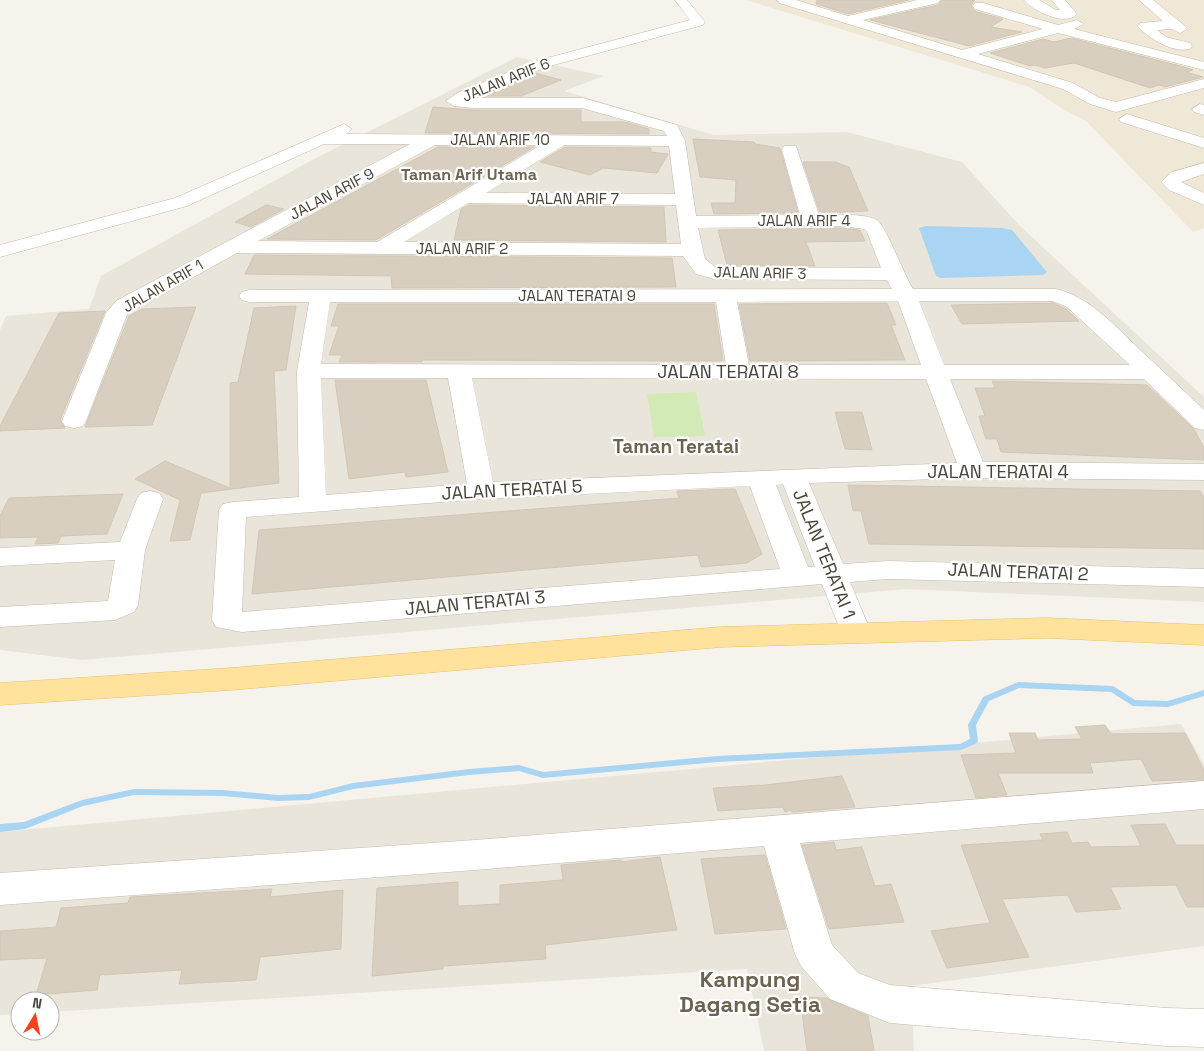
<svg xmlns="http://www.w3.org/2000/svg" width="1204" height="1051" font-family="'Space Grotesk',sans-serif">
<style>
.residential{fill:#eae5da}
.education{fill:#efe8d6}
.green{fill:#d2eab5}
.water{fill:#a9d4f2}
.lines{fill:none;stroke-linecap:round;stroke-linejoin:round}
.stream{fill:#a9d4f2;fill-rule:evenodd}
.building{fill:#d8cfc1;stroke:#d3c7b4}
.minor-casing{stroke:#c2bbae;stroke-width:1}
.major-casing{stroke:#e6c16a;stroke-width:1}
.minor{fill:#fff;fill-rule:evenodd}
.major{fill:#ffe39c;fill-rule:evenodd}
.labels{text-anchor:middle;stroke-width:4.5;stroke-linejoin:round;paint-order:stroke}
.far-street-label{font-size:15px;fill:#4b4439;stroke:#fff}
.far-neighbourhood-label{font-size:16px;font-weight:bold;fill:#6e6250;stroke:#fff}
.street-label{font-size:18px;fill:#4b4439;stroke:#fff}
.neighbourhood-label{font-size:19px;font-weight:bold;fill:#6e6250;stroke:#fff}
.near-neighbourhood-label{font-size:22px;font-weight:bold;fill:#6e6250;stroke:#fff}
</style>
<rect width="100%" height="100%" fill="#f6f3ec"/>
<path class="residential" d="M517,57L604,76L564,91L714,135L847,132L962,162L1019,225L1204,397V602L906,589L82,660L0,650V330L6,316L89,309L101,276L314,159Z
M1181,724L1204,764V946L911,986L914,1051H764L747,969L50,1012V1001H20V1014L0,1015V832Z"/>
<path class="education" d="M746,0H1204V228L1193,232L1086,121L1061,108L1029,87Z"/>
<path class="green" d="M696,392L705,436L654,437L647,394Z"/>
<path class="water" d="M926,226L1002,228L1012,230L1047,272L1043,275L941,278L936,276L919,228Z"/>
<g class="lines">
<path class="stream" d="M1018,682L1113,686L1135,700L1168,701L1204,690V696L1168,707L1133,706L1111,692L1019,688L989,701L976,725L978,741L977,743L961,750L717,762L543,778L519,771L469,775L353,789L309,800L278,801L223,796L134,795L83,806L25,829L0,832V824L24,822L82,800L134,789L223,790L278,795L309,794L353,783L469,769L519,765L543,772L717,756L960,744L970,739L968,725L983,697Z"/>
</g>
<path class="building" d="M817,0H909L848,14L816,4Z
M942,0H975L971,5L974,11L1003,19L991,27L1022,32L969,46L870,20L938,5Z
M1071,38L1184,67L1193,70L1186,72L1203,77L1165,87L1159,85L1150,88L1074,63L1045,68L1035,65L1030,66L990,53L1043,39L1054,42Z
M535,73L561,80L521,96H480Z
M433,107L473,110H581V122H625L649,129V134L425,133Z
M693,139L754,142L755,144L780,148L798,213L714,214L711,203H735L736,180L700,177Z
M438,147H534L376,240L267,239Z
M565,147L651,148V152L668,154L657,173L603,168L590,175L540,162Z
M803,162H835L849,167L868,211L820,213Z
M266,205L284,209L251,227L235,222Z
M469,205L664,207L666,242L454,240L461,209Z
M844,228L860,230L865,241L806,242L815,266L727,265L718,230Z
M254,255L672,258L676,287L392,288L391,276L245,274Z
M887,303L896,325H891L905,360L750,361L739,304Z
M1053,303L1066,309L1079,321L962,324L951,305Z
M338,304H714L723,361L422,360V362H339L342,355H329L339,326H331Z
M296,306L286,370L274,371L279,483L201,493L190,540L170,541L180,500L135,479L165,461L230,488V383L238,382L254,308Z
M196,307L152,425L85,427L129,316L142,309Z
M105,311L60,420L65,428L0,431V426L59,313Z
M335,380H426L448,472L406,477L405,472L349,479Z
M992,381L1147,385L1194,429L1204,448V460L1001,452L997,439H986L979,416H985L975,388H995Z
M835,412H862L872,450L845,449Z
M848,485L1200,491L1204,497V549L869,544L861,511H853Z
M735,489L762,554L747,563L701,567L698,555L252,594L259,530L679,498L677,491Z
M123,494L107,534L61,536L58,543L35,544L38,537L0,538V516L9,498Z
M1105,725L1111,734L1185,733L1204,770V779L1152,781L1141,759L1090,763L1093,773H998L1007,795L976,798L961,755L1016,753L1009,733H1035L1038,740L1082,739L1075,727Z
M842,776L855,807L792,812L791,810L785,812L783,807L718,811L713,788L765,785Z
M1165,824L1176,845H1204V907H1187L1176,885L1110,887L1121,909L1076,912L1068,895L1002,899L1029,957L947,968L931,931L990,923L961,845L1043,840L1040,834L1067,832L1072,843L1088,842L1091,847L1141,846L1131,825Z
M834,842L836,850L862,847L875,886L891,884L904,922L829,929L802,845Z
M765,855L786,929L715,934L701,859Z
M660,857L677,930L545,945L546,959L443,966V969L372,976L377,888L458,882V906L500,904V885L563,880L561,865L621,860V862Z
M272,889L270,897L343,890L341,949L260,957L256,980L179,984L182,970L100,975L97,990L36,995L47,958L0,960V931L56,927L61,908L128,903L130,897Z
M800,997L826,998L868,1016L874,1051H807Z"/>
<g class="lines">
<defs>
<path id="minor" d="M675,0H687L705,22L703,25L546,67L470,98H583L677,125L685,141L696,216L800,215L782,150L784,146H796L819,215C834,215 864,213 877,220C886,226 904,275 913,289H1056C1090,297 1115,326 1139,349C1161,369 1182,389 1204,410V430L1195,428L1144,379H950L983,462L1204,464V480L973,478L809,483L843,564L888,561L1204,569V587L888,579L850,582L871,632L867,639L856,642L845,639L841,632L822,584L242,632L216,627L212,620L219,510L223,504L233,502L299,497L297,371L309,302H249L242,300L239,296L242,292L249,290L892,289L887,280L714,279L696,274L683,256L237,253L132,311L127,315L86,421L83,426L74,428L65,426L62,421L106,313L116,301L410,144H324L187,206L0,257V245L175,198L344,124L352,129L346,134L667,136L664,131L582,108H473L454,106L446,101L459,92L536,61L690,20ZM435,145H541L377,242L258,241ZM564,145L669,146L675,194L486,193ZM468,203L676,205L681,244L404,242ZM844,226L864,229L867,232L881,268L715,267L705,259L698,228ZM898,301L921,365H749L737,302ZM919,301H1053L1067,307L1130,365H944ZM330,302H716L726,365L321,364ZM321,378H448L467,484L326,495ZM472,378L926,379L957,463L493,482ZM783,484L815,567H808L776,485ZM750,486L780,569L242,612L246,517L481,499Z
M777,0H796L848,16L917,0H940L938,3L863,20L962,50L1043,29L975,9L973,6L975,3H983L1058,25L1077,20L1084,24L1074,29L1204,62V70L1058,33L978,54L1073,83L1100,98L1116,102L1204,79V88L1116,112L1090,104L1063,89L779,3Z
M1024,0H1039L1056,10H1060L1052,0H1065L1077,14C1066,27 1033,11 1024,0Z
M1139,0H1153L1185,26L1187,29L1180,33L1172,29L1157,30L1166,37L1190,43L1192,46L1190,49C1172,53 1153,40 1140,29L1138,26L1140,23L1163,21Z
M1200,104L1204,105V115L1194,112L1192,109Z
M1127,114L1204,138V148L1121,122L1119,119Z
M1204,163V174L1181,182L1204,193V205L1169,190L1161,182L1172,172Z
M150,491L159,493L163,499L145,550L138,605L134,612L115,620L0,627V607L108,601L115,560L0,566V548L120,542L137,499L141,493Z
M1204,781V809L800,843L832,945L858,973L890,985L1167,1008L1204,1009V1047L1167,1046L890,1023L830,999L801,966L795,954L764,846L475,870L0,905V873L475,840Z"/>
<path id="major" d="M1047,618L1204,625V645L1047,638L721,647L231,690L0,705V683L231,668L721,627Z"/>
</defs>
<use href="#minor" class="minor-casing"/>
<use href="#major" class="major-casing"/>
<use href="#minor" class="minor"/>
<use href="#major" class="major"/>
</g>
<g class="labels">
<g class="far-street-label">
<text transform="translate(506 80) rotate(-22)" y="5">JALAN ARIF 6</text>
<text x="500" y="145">JALAN ARIF 10</text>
<text transform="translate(332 194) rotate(-28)" y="5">JALAN ARIF 9</text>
<text x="573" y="204">JALAN ARIF 7</text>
<text x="804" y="226">JALAN ARIF 4</text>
<text x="462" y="254">JALAN ARIF 2</text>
<text transform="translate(760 273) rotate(1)" y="5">JALAN ARIF 3</text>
<text transform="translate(163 286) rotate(-30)" y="5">JALAN ARIF 1</text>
<text x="577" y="301">JALAN TERATAI 9</text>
</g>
<g class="far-neighbourhood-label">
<text x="469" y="180">Taman Arif Utama</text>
</g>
<g class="street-label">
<text x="728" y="378">JALAN TERATAI 8</text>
<text x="998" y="478">JALAN TERATAI 4</text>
<text transform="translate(512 490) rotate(-3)" y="6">JALAN TERATAI 5</text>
<text transform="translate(824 554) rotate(68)" y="6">JALAN TERATAI 1</text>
<text transform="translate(1018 572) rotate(2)" y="6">JALAN TERATAI 2</text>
<text transform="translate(475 603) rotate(-5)" y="6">JALAN TERATAI 3</text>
</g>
<g class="neighbourhood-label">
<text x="676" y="453">Taman Teratai</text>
</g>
<g class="near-neighbourhood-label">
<text x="750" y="987">Kampung<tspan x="750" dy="25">Dagang Setia</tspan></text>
</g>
</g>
<g transform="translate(35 1016) rotate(10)"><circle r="24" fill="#ffffff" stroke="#b7b4b0"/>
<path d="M0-4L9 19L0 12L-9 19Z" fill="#fc3f1d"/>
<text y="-8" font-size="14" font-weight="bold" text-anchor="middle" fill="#4b4439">N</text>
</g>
</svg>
